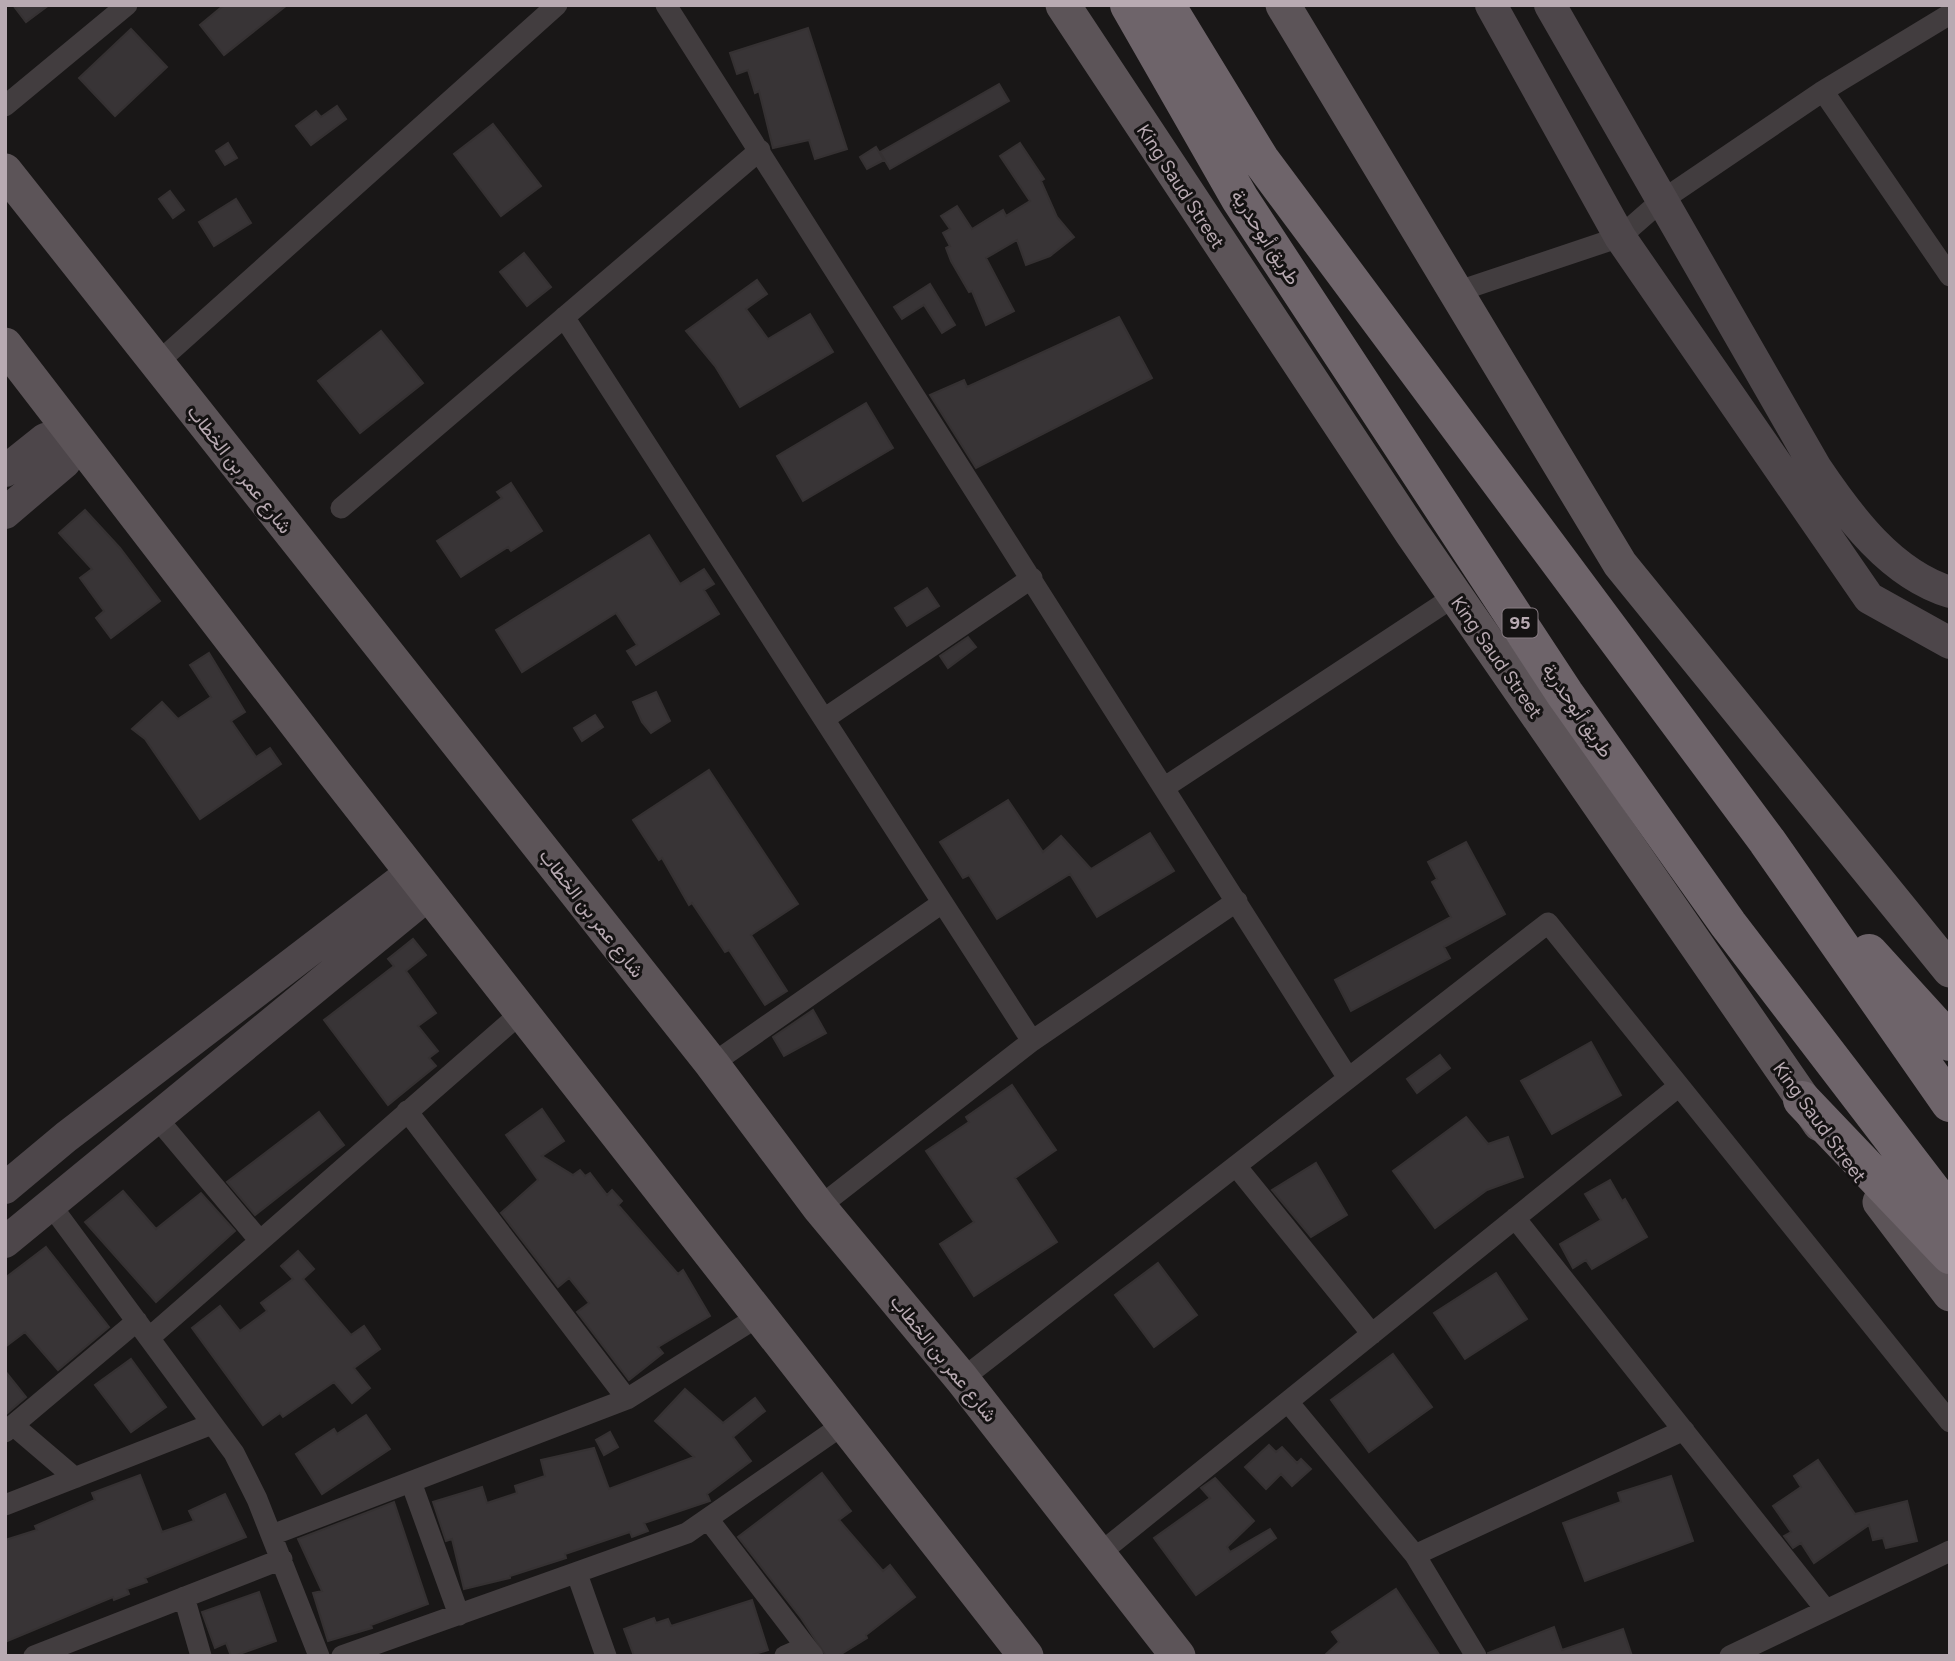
<svg xmlns="http://www.w3.org/2000/svg" width="1955" height="1661" font-family="Figtree,Vazirmatn,sans-serif">
<style>
.building{fill:#383436;stroke:#353132;stroke-width:2}
.lines{fill:none;stroke-linecap:round;stroke-linejoin:round}
.street{stroke:#423d3f;stroke-width:21}
.secondary{stroke:#4d464a;stroke-width:32}
.primary{stroke:#5c5458;stroke-width:35}
.highway{stroke:#6e646a;stroke-width:38}
.labels{text-anchor:middle;stroke-width:6;stroke-linejoin:round;paint-order:stroke}
.shield{fill:#141212;stroke:#877c82;stroke-width:2}
.shield-label{font-size:18px;font-weight:bold;fill:#b8aab2}
.street-label{font-size:19px;fill:#b8aab2;stroke:#141212}
</style>
<rect width="100%" height="100%" fill="#191717"/>
<path class="building" d="M13,5H49L26,22Z
M224,5H287L224,55L200,25Z
M808,28L847,149L815,159L809,140L773,148L759,91L755,93L748,70L737,74L730,53Z
M131,29L167,67L115,116L79,78Z
M999,84L1009,101L890,169L880,152Z
M337,106L346,119L311,145L296,126L316,111L321,117Z
M493,124L541,186L501,216L454,154Z
M228,143L237,158L225,165L216,151Z
M1020,143L1044,179L1041,181L1057,217L1074,237L1050,256L1026,265L1017,240L986,258L1014,311L986,325L972,291L969,292L951,261L946,248L950,246L943,233L950,229L941,216L957,206L972,229L1003,210L1006,216L1030,201L1000,156Z
M876,147L884,160L867,169L860,157Z
M170,191L184,210L173,218L159,199Z
M236,199L251,223L214,246L199,222Z
M524,253L551,287L527,306L500,272Z
M757,280L767,294L746,309L768,339L810,314L833,352L740,407L715,366L686,331Z
M930,284L955,325L942,333L924,305L902,319L894,307Z
M1119,317L1152,378L976,468L930,395L964,380L967,387Z
M381,331L423,383L360,433L318,381Z
M866,403L893,448L803,501L777,456Z
M511,483L542,531L511,551L508,547L461,577L437,541L502,498L497,492Z
M85,510L120,548L160,601L111,638L96,618L104,611L80,578L92,569L59,533Z
M649,535L680,584L704,569L714,584L704,590L719,614L636,665L627,651L637,645L616,613L522,672L496,630Z
M927,588L939,606L907,626L895,608Z
M968,637L976,647L948,668L940,656Z
M209,653L245,712L231,721L256,757L270,748L281,764L200,819L145,739L132,729L162,702L178,719L211,697L190,665Z
M656,692L670,721L651,733L642,722L633,702Z
M595,715L603,727L582,741L574,728Z
M709,770L798,904L751,935L787,991L765,1005L729,950L725,952L692,903L689,905L662,858L659,860L633,820Z
M1008,800L1043,852L1061,836L1091,869L1150,833L1174,871L1097,917L1070,874L997,919L969,875L963,878L940,842Z
M1466,842L1505,914L1444,947L1450,958L1351,1011L1335,980L1451,917L1432,882L1437,879L1428,862Z
M413,939L426,955L406,971L436,1013L418,1026L438,1051L429,1058L436,1066L388,1105L324,1020L394,966L388,959Z
M813,1010L826,1033L784,1056L773,1037Z
M1591,1042L1621,1095L1552,1134L1521,1081Z
M1440,1055L1450,1068L1417,1093L1407,1079Z
M1012,1085L1056,1150L1015,1178L1057,1242L974,1296L940,1244L974,1222L926,1151L969,1122L966,1117Z
M542,1109L564,1141L542,1156L573,1175L580,1170L585,1176L590,1173L607,1195L612,1190L622,1201L618,1205L678,1274L683,1270L710,1316L658,1347L663,1353L629,1380L577,1312L589,1303L569,1278L558,1287L501,1213L538,1180L506,1135Z
M319,1112L344,1145L255,1215L227,1182Z
M1466,1117L1488,1144L1508,1137L1523,1177L1487,1190L1435,1228L1393,1171Z
M1316,1163L1347,1215L1311,1237L1272,1190Z
M1610,1180L1622,1201L1625,1199L1647,1237L1592,1269L1586,1260L1573,1268L1560,1244L1601,1220L1585,1194Z
M123,1191L156,1229L201,1193L235,1231L156,1302L85,1222Z
M46,1247L109,1327L58,1370L25,1332L5,1347V1278Z
M298,1251L314,1269L303,1279L351,1335L364,1326L380,1349L354,1368L370,1388L352,1403L334,1382L283,1417L280,1413L263,1425L192,1328L220,1306L240,1331L267,1311L261,1303L293,1279L281,1266Z
M1158,1263L1197,1315L1154,1347L1115,1295Z
M1496,1273L1527,1319L1465,1359L1434,1313Z
M1393,1354L1432,1407L1369,1452L1331,1400Z
M131,1359L166,1407L131,1432L95,1385Z
M5,1371L26,1397L5,1415Z
M685,1389L723,1423L755,1398L765,1411L733,1437L751,1461L707,1494L710,1501L644,1523L648,1531L632,1537L630,1532L565,1554L566,1558L510,1576V1578L464,1589L452,1539L446,1541L433,1502L482,1487L487,1503L517,1493L515,1486L545,1476L541,1460L594,1448L609,1489L694,1457L655,1421Z
M366,1415L390,1449L322,1494L296,1454L334,1429L337,1434Z
M610,1432L618,1447L604,1455L596,1440Z
M1269,1445L1276,1452L1282,1447L1297,1463L1301,1459L1311,1469L1292,1486L1281,1474L1266,1489L1245,1467Z
M1818,1460L1855,1514L1907,1501L1917,1541L1886,1548L1883,1538L1873,1540L1869,1525L1814,1563L1801,1543L1793,1548L1784,1536L1791,1532L1773,1506L1801,1487L1794,1476Z
M822,1473L851,1511L839,1520L883,1571L890,1565L915,1597L866,1635L867,1638L838,1656H826L801,1618L738,1537Z
M140,1475L162,1532L194,1521L189,1511L225,1494L246,1537L145,1578L147,1582L127,1589L129,1594L114,1600L113,1597L5,1642V1540L37,1530L35,1526L95,1500L92,1493Z
M1671,1476L1693,1541L1585,1581L1563,1523L1621,1502L1618,1493Z
M1215,1478L1254,1521L1227,1547L1230,1552L1270,1529L1276,1538L1196,1595L1154,1538L1210,1498L1201,1488Z
M394,1502L428,1604L371,1625L372,1628L328,1641L313,1593L322,1591L298,1539Z
M1396,1589L1440,1656H1324L1339,1642L1332,1632Z
M259,1592L276,1641L234,1656H231L226,1643L215,1648L202,1612Z
M752,1600L768,1650L749,1656H634L624,1629L654,1618L656,1623L668,1619L671,1626Z
M1554,1627L1562,1650L1623,1629L1632,1656H1489L1488,1653Z"/>
<g class="lines">
<path class="street" d="M666,5L1348,1078
M1823,91L1950,276
M5,106L127,5
M1456,292L1620,237L1661,201L1823,91L1950,14
M564,317L1032,1041
M156,364L557,5
M341,508L760,150
M824,719L1032,578
M1165,787L1455,596
M712,1064L942,903
M407,1111L627,1399
M156,1117L260,1241
M1236,1166L1372,1334
M50,1204L234,1453L257,1499L319,1656
M819,1207L1032,1041L1237,901
M1515,1218L1826,1610
M149,1338L522,1012
M962,1379L1548,923L1950,1422
M1288,1402L1415,1555L1476,1656
M13,1425L75,1478
M5,1432L137,1321
M411,1482L459,1615
M5,1505L212,1424
M708,1519L813,1656
M272,1535L627,1399L759,1316
M1099,1554L1679,1086
M1415,1555L1684,1430
M577,1574L606,1656
M184,1597L201,1656
M34,1656L282,1559
M342,1656L687,1533L844,1424
M785,1656L806,1647
M1730,1656L1950,1551"/>
<path class="secondary" d="M1491,5L1620,237L1869,598L1950,643
M1550,5L1816,468C1849,517 1891,574 1950,592
M5,471L45,439L71,431L65,462L5,513
M5,1188L66,1137L412,872
M5,1242L429,894"/>
<path class="primary" d="M1063,5L1412,533L1820,1124
M1283,5L1620,564L1950,970
M5,171L712,1064L819,1207L962,1379L1178,1656
M5,345L332,770L1026,1656
M1880,1202L1950,1294"/>
<path class="highway" d="M1129,5L1240,199L1565,694L1728,924L1950,1214
M1166,5L1260,159L1767,841L1950,1103
M1869,953L1950,1042
M1802,1100L1950,1255"/>
</g>
<g class="labels">
<rect class="shield" x="1502.5" y="608.5" width="35" height="29" rx="5"/>
<g class="shield-label">
<text x="1520" y="629">95</text>
</g>
<g class="street-label">
<text transform="translate(1181 186) rotate(57)" y="7">King Saud Street</text>
<text transform="translate(1266 237) rotate(57)" y="7">طريق أبوحدرية</text>
<text transform="translate(240 469) rotate(52)" y="7">شارع عمر بن الخطاب</text>
<text transform="translate(1497 657) rotate(55)" y="7">King Saud Street</text>
<text transform="translate(1578 710) rotate(56)" y="7">طريق أبوحدرية</text>
<text transform="translate(592 913) rotate(52)" y="7">شارع عمر بن الخطاب</text>
<text transform="translate(1820 1122) rotate(54)" y="7">King Saud Street</text>
<text transform="translate(944 1358) rotate(51)" y="7">شارع عمر بن الخطاب</text>
</g>
</g>
<rect width="1955" height="1661" fill="none" stroke="#b8aab2" stroke-width="14"/>
</svg>
